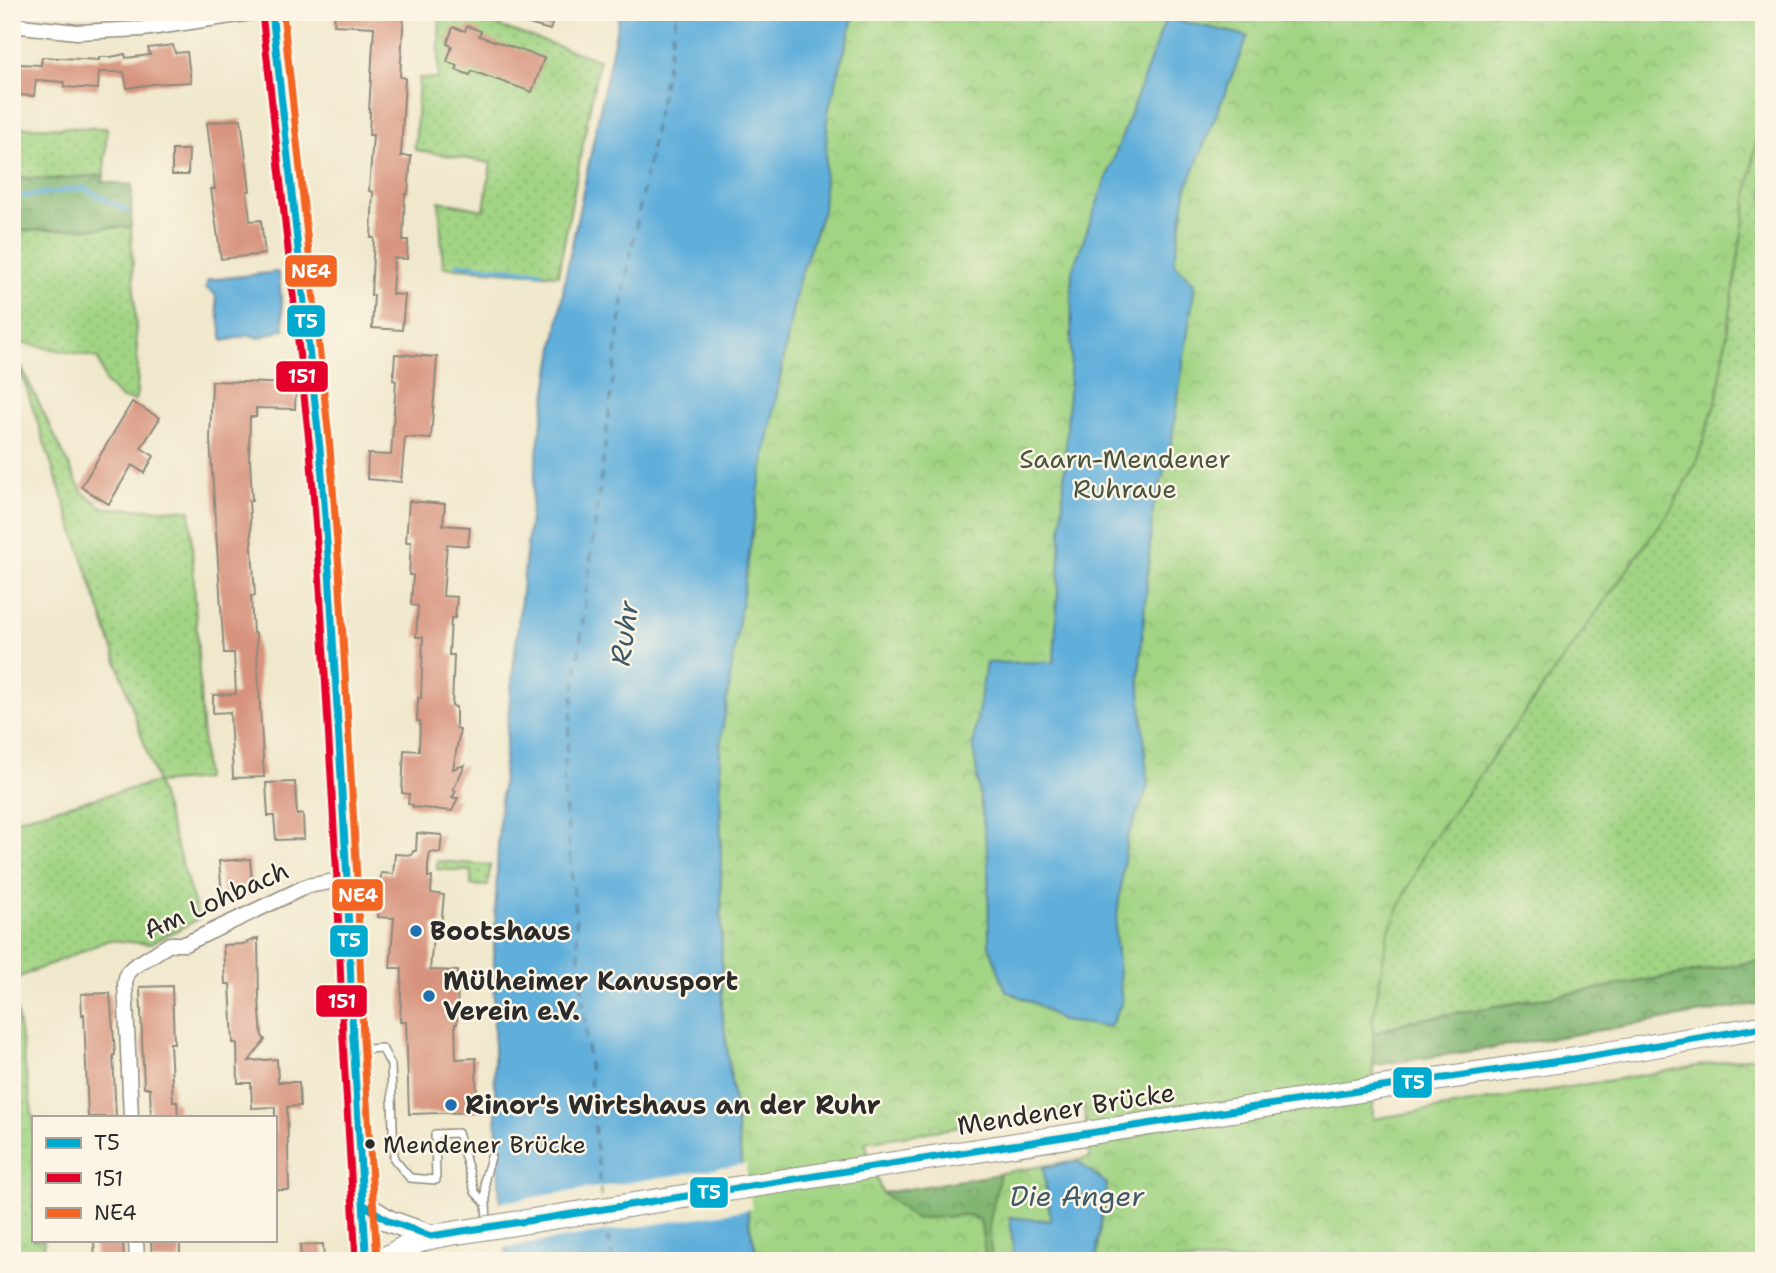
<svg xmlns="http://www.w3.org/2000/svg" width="1776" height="1273" font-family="'Shantell Sans',sans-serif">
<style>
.grass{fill:url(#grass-dots);stroke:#668058;stroke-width:2}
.forest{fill:url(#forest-crowns);stroke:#56704e;stroke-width:2}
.park{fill:url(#park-crowns);stroke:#668058;stroke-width:2}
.water{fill:#61afdb;stroke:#466d83;stroke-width:2}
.pier{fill:#f0e8cc}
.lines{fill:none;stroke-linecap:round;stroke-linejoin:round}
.stream{stroke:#61afdb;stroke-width:4.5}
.ferry{stroke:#3e5969;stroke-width:2;stroke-dasharray:9 7;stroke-linecap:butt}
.building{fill:#d7937d}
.lane-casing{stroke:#8e8a7c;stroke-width:10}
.street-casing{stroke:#8e8a7c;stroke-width:17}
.secondary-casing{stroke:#8e8a7c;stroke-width:24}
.primary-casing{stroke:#8e8a7c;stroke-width:25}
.lane{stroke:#fff;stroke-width:7}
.street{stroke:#fff;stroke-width:14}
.secondary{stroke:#fff;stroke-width:21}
.primary{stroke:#fff;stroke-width:23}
.primary-bridge-casing{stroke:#8e8a7c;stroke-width:25;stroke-linecap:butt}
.primary-bridge{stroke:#fff;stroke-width:23}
.bus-1-casing{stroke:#fcf5e5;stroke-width:12}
.bus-2-casing{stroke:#fcf5e5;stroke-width:12}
.bus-3-casing{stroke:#fcf5e5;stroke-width:12}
.bus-1{stroke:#00a9ce;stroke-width:7}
.bus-2{stroke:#e4002b;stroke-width:7}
.bus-3{stroke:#f26522;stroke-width:7}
.poi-dot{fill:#1f6fb2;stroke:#fcf5e5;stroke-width:2.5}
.bus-dot{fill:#2b2b2b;stroke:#fcf5e5;stroke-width:2.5}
.labels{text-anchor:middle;stroke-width:5;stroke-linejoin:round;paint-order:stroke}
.bus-label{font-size:24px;fill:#2b2b2b;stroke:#fcf5e5;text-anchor:start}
.park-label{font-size:26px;fill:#495541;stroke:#fcf5e5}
.street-label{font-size:26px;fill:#2b2b2b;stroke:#fcf5e5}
.poi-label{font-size:26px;font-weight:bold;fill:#2b2b2b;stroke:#fcf5e5;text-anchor:start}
.water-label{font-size:28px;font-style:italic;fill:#3e5969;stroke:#fcf5e5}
.line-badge{stroke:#fcf5e5;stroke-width:2.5}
.badge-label{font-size:19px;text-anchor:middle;font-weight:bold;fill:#fff}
</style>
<defs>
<pattern id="grass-dots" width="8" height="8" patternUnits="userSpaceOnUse" patternTransform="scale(1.75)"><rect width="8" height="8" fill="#a2d484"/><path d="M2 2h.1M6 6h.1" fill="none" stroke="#8cb672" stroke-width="1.8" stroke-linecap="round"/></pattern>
<pattern id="forest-crowns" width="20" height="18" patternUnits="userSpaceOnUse" patternTransform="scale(1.75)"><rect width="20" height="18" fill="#81b672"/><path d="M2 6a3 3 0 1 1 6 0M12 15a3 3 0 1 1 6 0" fill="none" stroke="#6a945e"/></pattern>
<pattern id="park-crowns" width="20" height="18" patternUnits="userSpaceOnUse" patternTransform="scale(1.75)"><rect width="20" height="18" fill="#a2d484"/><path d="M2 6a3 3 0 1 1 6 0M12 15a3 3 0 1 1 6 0" fill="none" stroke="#8cb672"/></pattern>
</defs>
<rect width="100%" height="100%" fill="#fcf5e5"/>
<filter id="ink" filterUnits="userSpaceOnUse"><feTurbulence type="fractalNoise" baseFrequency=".0143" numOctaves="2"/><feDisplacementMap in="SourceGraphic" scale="14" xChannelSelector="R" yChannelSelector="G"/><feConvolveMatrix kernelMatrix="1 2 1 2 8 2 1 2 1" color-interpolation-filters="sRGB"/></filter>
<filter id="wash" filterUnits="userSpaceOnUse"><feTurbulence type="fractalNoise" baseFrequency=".00686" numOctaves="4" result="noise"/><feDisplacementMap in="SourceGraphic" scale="28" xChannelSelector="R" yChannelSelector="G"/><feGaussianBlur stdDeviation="1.57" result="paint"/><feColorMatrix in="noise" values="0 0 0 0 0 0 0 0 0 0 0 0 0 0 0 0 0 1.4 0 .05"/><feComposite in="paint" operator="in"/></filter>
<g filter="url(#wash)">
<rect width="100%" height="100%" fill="#f0e8cc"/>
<path class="grass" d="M440,12H457L599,60L558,275L443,267L439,201L484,210L491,163L415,150L419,78L438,79Z
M1764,12V960L1410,1021L1369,1035L1115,932Z
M12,127L107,128L104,175L52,179L12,177Z
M131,227L138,374L136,400L122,399L106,384L98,358L12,341V231Z
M15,354L82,492L105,508L190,510L205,779L157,783L199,919L150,944L109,940L12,980V820L157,782Z
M437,861L490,865L488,886L471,885V871L437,869Z
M12,1007L17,1012L33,1119V1240H44V1253L12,1252Z"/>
<path class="forest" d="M104,175L103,182L132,185L131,227L12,231V177L52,179Z
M1764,960V1003L1499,1047L864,1140L1369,1035L1410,1021Z
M1043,1167L1014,1261H986L980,1220L969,1215L915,1219L882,1193Z"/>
<path class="park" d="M753,12H1764V85L1718,394L1697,460L1673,506L1425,851L1388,932L1373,1019V1119L1764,1055V1261H992L989,1226L1000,1173L1090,1158L1084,1107L865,1142L882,1193L915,1219L969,1215L980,1220L986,1261H759L750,1228L597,963Z"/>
<path class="water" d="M620,12H855L828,112L823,210L798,283L759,488L720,746L722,1009L750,1228L759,1261H508L500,1205L494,1065V945L499,822L510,698L538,446L566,274Z
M1166,18L1248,36L1187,187L1174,263L1195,284L1170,451L1153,510L1139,676L1148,787L1127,839L1115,932L1122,1002L1110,1027L1061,1021L1038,1005L1006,991L989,945L988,857L973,744L986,663L1054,662L1071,356L1072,271Z
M277,272L279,276L284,329L259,338L250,335L223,341L215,294L206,288L208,280Z
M1077,1161L1107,1184L1098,1240L1097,1261H1014L1010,1217L1051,1221L1043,1167Z"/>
<path class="pier" d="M746,1164L752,1209L503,1248L496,1203Z"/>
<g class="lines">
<path class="stream" d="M12,198L84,188L128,211
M457,264L541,272"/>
<path class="ferry" d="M601,1198L563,780L625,284L677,12
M604,1221L613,1261"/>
</g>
<g id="blocks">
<path class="building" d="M335,12H404L400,77L405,78L401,156H411L408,194H405L403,240H408L407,259L394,258L392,294L405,295L402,330L372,328L374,295H371L374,238H371L373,192L369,191L373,135H369L370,112H369L374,27L334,25Z
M501,12H556L550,30L501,16Z
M467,26L481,31L479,36L544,58L532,92L472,71L470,75L456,70L458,66L447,62L452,46L447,44L453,27L465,31Z
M173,45L175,53L187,52L191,82L152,84L127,88L124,72H99L98,89L64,87V82L36,80L34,96L15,95L17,64L41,65L42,57L99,60V57H111L125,54L126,58L150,55L148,48Z
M241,119L250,191H247L250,221L261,220L265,254L221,259L211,189H215L207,123Z
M172,150H189L188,175H172Z
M395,354L437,357L431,439L405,437L401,482L367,479L368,454L391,455L396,381L393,380Z
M212,381L296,384L295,409L256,408V417H250L249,460H250L252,501H249L255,596H251L253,633H256L264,777L233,778L230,712L213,713V695L236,694L234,653H224L210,440Z
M132,402L160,418L141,448L154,456L144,473L132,465L109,504L81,487Z
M409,501L445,504L443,525L470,527L468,546L447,544L443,596L457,597L455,618H451L449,655H454L452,706L456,707V727L460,730L453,769L465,765L453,790L456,791L452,798H458L452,811L413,807V805L408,804L409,794L402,793L404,750L419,751L420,721H417L418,698H421L423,637H416L418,606L411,605L413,575H409L411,542H406Z
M295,782L297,815L303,814L304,839L276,840L274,816H268L266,783Z
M417,833L442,835L440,853L430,852L428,865V877H432L431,893L444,895L441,926L434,925L430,970L458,971L457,1024H455L456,1059L476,1058L477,1112L409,1114L406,1022H400L402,968H390L394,918L378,917L381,873L393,874L395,854L412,855L413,851H416Z
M250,859L253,892L222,895L219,861Z
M258,938L259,1000L262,1036L265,1040L249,1061L277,1059L278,1082H299L300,1106L287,1107L289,1190H275V1107L252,1108L251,1083H238L237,1043H233L230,984H225L223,945L243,944Z
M172,986L174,1043H170L173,1102H177L178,1117H151L150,1088H144L140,987Z
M110,993L114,1040L115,1055H113L116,1117H88L84,1014L82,1015L81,994Z
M94,1240H123L124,1261H95Z
M151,1240H180V1261H152Z
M323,1244L324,1261H301L300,1245Z"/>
</g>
</g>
<g filter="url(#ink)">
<use href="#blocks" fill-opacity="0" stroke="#8e8a7c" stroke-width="2"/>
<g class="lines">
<defs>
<path id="lane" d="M355,1050L382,1048L391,1065L394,1159L410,1178L436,1180L435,1134L458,1133L475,1192L486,1204
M487,1225L485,1178L491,1157"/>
<path id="street" d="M12,25L77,32L143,29L258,12
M131,1117L125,983L127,973L133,967L170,944H185L307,886L347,879
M136,1240L137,1261"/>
<path id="secondary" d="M272,12L320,449L329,570L347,879L353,1039L367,1261
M364,1205L389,1221L431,1236"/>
<path id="primary" d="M687,1196L1383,1087L1587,1057L1764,1027
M382,1261C401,1249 419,1238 442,1235"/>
</defs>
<use href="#lane" class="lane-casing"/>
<use href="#street" class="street-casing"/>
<use href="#secondary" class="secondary-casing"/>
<use href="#primary" class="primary-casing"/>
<use href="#lane" class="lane"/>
<use href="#street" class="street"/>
<use href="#secondary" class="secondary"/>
<use href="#primary" class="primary"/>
<defs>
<path id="primary-bridge" d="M442,1235L687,1196"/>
</defs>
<use href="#primary-bridge" class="primary-bridge-casing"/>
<use href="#primary-bridge" class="primary-bridge"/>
<defs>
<path id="bus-1" d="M272,12L320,449L329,570L347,879L353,1039L366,1251
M364,1205L389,1221L431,1236L1383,1087L1587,1057L1764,1027"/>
<path id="bus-2" d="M262,13L310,450L319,571L337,880L343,1040L356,1261"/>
<path id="bus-3" d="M283,12L330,448L339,569L357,878L363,1038L377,1260"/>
</defs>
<use href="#bus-1" class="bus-1-casing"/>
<use href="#bus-2" class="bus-2-casing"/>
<use href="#bus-3" class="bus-3-casing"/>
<use href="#bus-1" class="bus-1"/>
<use href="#bus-2" class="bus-2"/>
<use href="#bus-3" class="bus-3"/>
</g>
</g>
<g class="poi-dot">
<circle cx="416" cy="931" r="7"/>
<circle cx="429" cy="996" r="7"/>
<circle cx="451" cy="1105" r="7"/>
</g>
<circle class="bus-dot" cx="370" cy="1144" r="6"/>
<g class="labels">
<g class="bus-label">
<text x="383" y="1153">Mendener Brücke</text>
</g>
<g class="park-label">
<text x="1125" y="468">Saarn-Mendener<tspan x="1125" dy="30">Ruhraue</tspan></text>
</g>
<g class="street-label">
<text transform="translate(216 900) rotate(-24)" y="9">Am Lohbach</text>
<text transform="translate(1066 1109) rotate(-9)" y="9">Mendener Brücke</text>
</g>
<g class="poi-label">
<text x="430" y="940">Bootshaus</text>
<text x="443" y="990">Mülheimer Kanusport<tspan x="443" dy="30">Verein e.V.</tspan></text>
<text x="465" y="1114">Rinor's Wirtshaus an der Ruhr</text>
</g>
<g class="water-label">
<text transform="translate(624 633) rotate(-82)" y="10">Ruhr</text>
<text x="1077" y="1206">Die Anger</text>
</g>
</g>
<g class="line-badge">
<rect x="284" y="254" width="54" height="34" rx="7" fill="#f26522"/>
<rect x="286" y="304" width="40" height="34" rx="7" fill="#00a9ce"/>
<rect x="275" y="360" width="54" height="33" rx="7" fill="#e4002b"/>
<rect x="331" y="878" width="53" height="34" rx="7" fill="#f26522"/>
<rect x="329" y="924" width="40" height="34" rx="7" fill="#00a9ce"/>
<rect x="315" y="984" width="53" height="34" rx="7" fill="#e4002b"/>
<rect x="1392" y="1066" width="41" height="33" rx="7" fill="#00a9ce"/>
<rect x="689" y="1176" width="40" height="33" rx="7" fill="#00a9ce"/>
</g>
<g class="badge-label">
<text x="311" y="278">NE4</text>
<text x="306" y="328">T5</text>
<text x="302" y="383">151</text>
<text x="358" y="902">NE4</text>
<text x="349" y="947">T5</text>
<text x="342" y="1008">151</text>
<text x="1413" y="1089">T5</text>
<text x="709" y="1199">T5</text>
</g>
<rect width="1776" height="1273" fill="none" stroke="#fcf5e5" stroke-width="42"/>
<rect x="32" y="1116" width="245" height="126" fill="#fcf5e5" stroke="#a8a49b" stroke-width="2"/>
<rect x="46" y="1138" width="35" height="10" fill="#00a9ce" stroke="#a8a49b" stroke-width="2"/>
<text x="94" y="1150" font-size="21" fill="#2b2b2b">T5</text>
<rect x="46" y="1173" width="35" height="10" fill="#e4002b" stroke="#a8a49b" stroke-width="2"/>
<text x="94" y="1186" font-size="21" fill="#2b2b2b">151</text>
<rect x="46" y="1208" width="35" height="10" fill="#f26522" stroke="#a8a49b" stroke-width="2"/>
<text x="94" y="1220" font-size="21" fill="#2b2b2b">NE4</text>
</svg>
